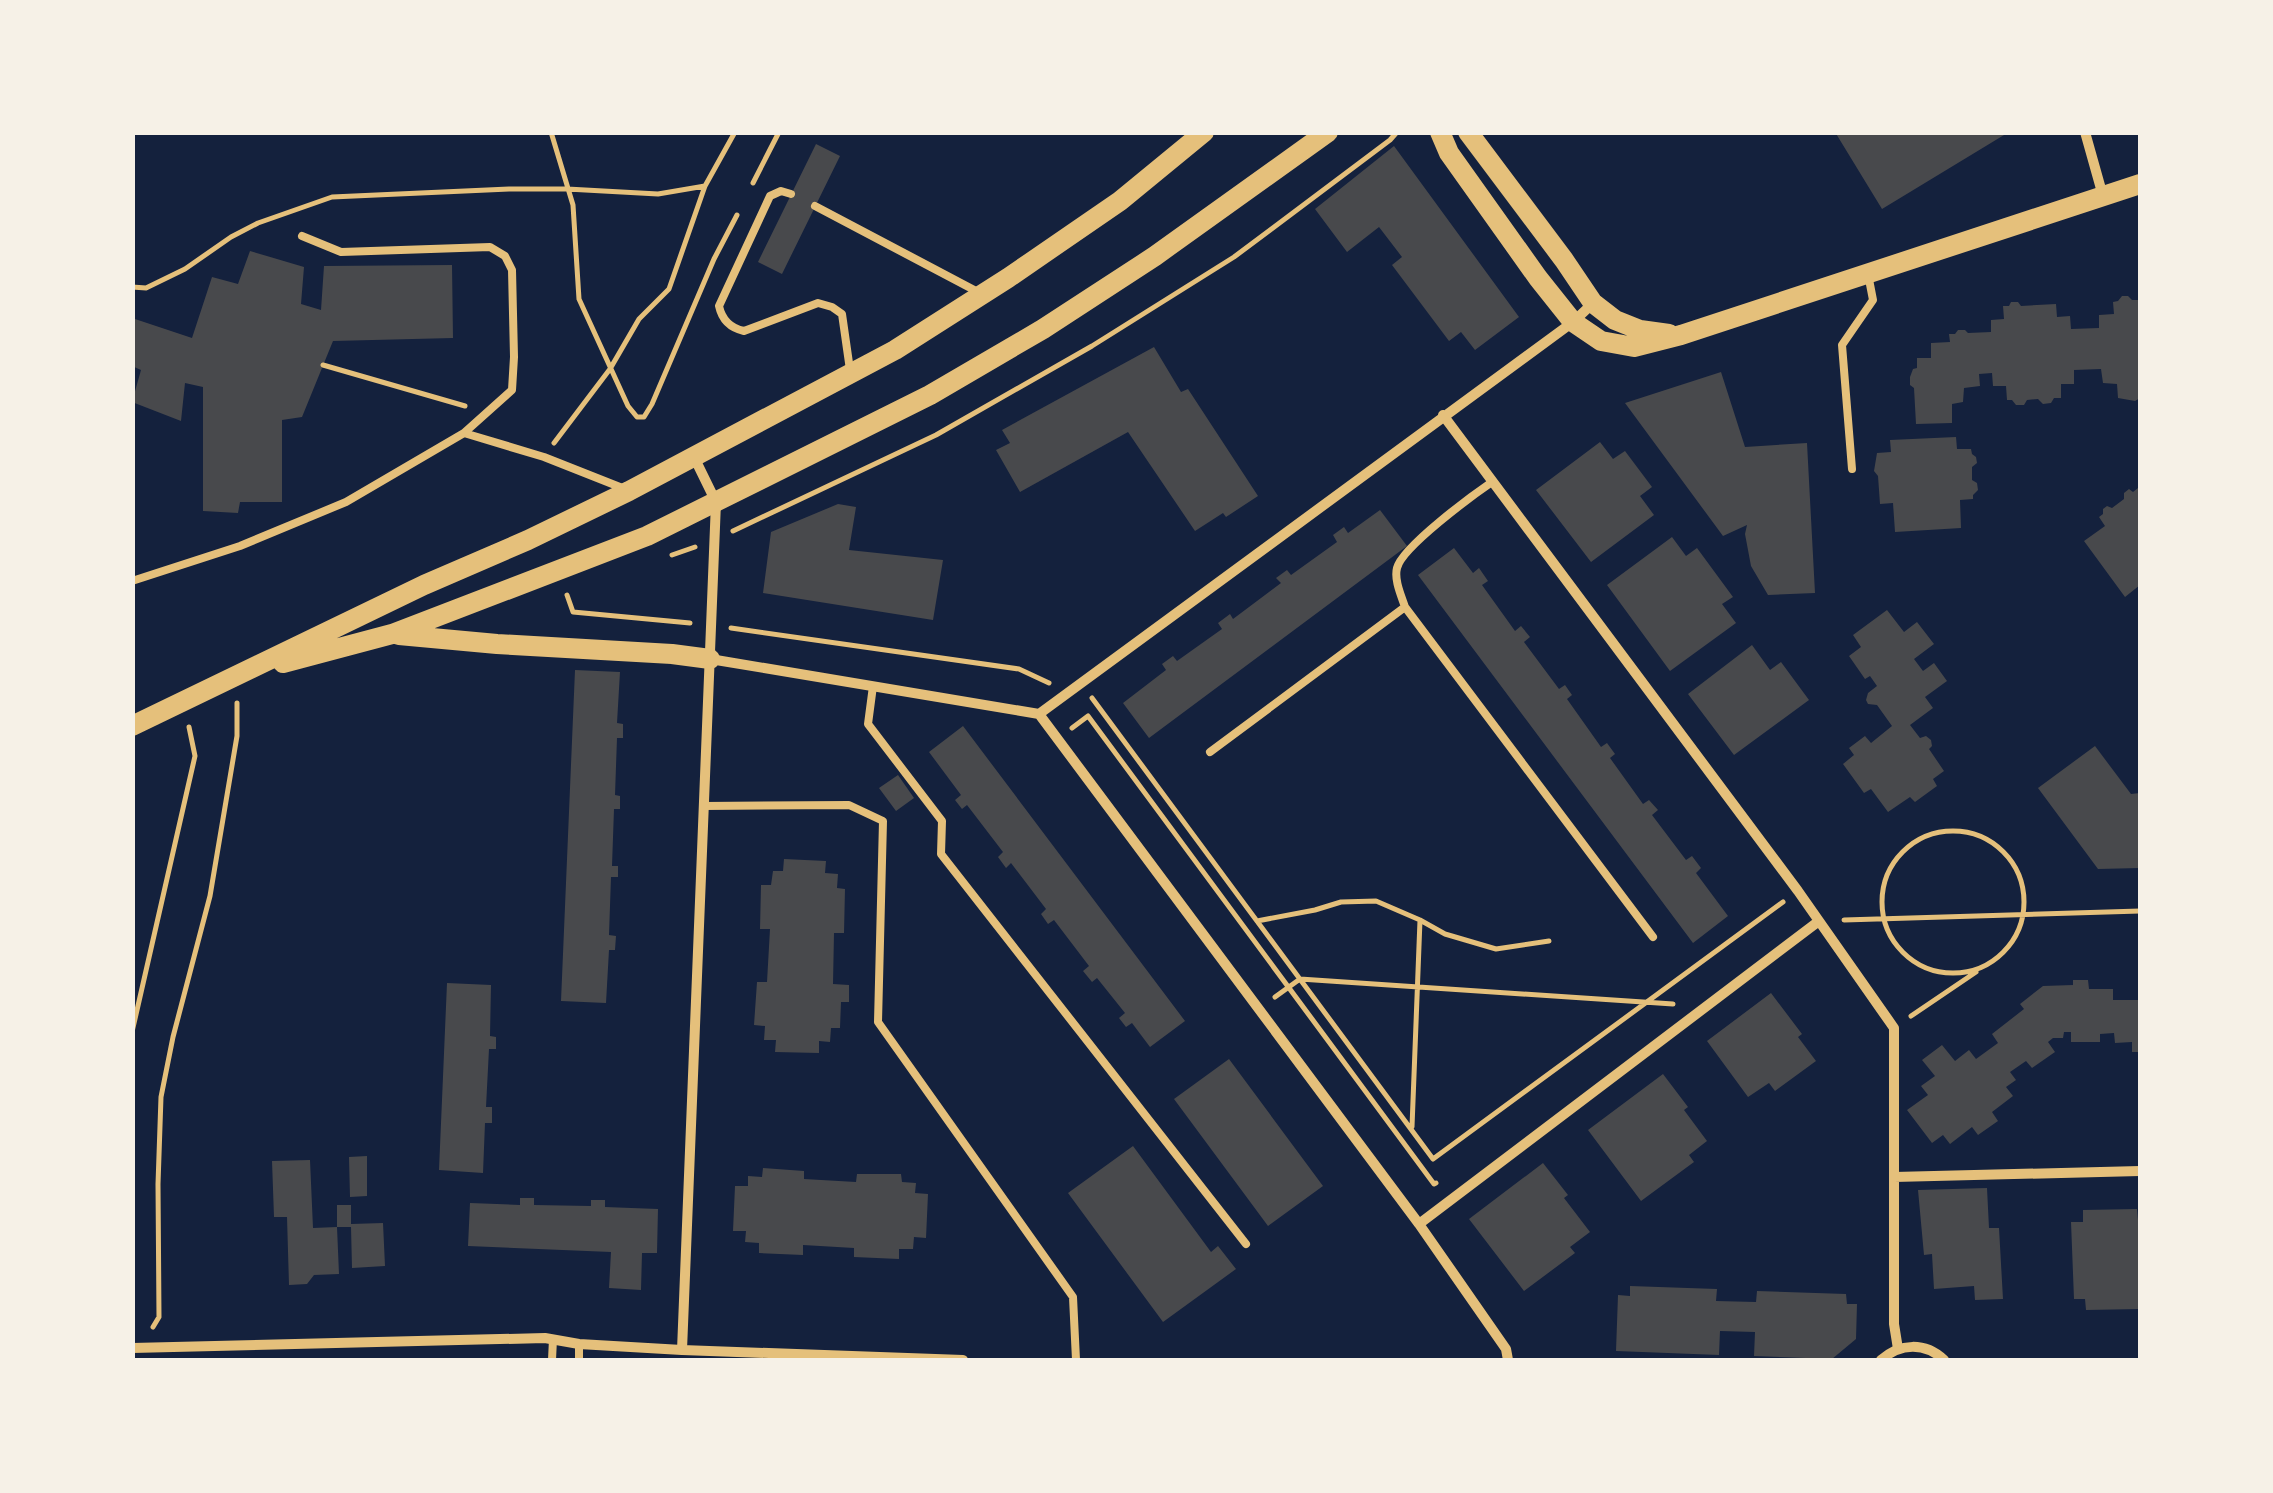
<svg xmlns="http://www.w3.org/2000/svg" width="2273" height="1493" font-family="'Varela Round',sans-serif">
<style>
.building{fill:#48494c}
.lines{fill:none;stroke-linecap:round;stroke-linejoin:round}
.path{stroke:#e5c07b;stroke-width:5}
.service{stroke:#e5c07b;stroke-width:8}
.minor{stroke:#e5c07b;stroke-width:10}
.secondary{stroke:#e5c07b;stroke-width:20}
</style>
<rect width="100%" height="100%" fill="#14213d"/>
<path class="building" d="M1835,132H2009L1882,209Z
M816,144L840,156L782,274L758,262Z
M1394,146L1519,317L1475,350L1461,332L1449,341L1392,265L1402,257L1379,227L1347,252L1315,209Z
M250,251L304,267L301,304L321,310L324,266L452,265L453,338L333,341L302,417L282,420V502H240L238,513L203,511V387L185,383L181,421L132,402L141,370L132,366V318L192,338L212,277L238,284Z
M2122,296H2128L2132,300H2140V398L2135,401L2118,398L2117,384L2103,383L2101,369L2074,370V384H2061V398H2054L2051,403L2043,404L2038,399L2027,400L2024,405H2016L2012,400H2007L2006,386H1993L1992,373L1979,374L1980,386L1964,388L1963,402L1952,404V423L1916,424L1914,388L1910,385V377L1913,369L1917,368V358H1931V343L1950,342L1949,334H1955L1958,330H1965L1968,333L1991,332V320L2004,319L2003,306H2009L2011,302H2018L2021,306L2056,304L2057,317L2070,316L2071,329L2099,328V315L2114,314L2113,302L2118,301Z
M1154,347L1181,392L1188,389L1258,496L1226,517L1223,513L1195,531L1128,432L1020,492L996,450L1010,443L1002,430Z
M1721,372L1745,447L1807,443L1815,593L1768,595L1751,566L1745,534L1747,525L1723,536L1625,403Z
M1956,437L1957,449H1971L1972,454L1976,457L1977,463L1972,467V480L1977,483L1978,490L1973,495V499L1960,500L1961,528L1895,532L1893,503L1880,504L1878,476L1874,471L1877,453L1891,452L1890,440Z
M1600,442L1613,459L1625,451L1652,487L1640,496L1654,515L1591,562L1536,490Z
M2138,488L2140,491V585L2125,597L2084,541L2105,526L2099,517L2103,514V509L2107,506L2112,508L2124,499V493L2129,489L2133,492Z
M838,504L856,507L849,550L943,560L933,620L763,593L771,532Z
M1380,510L1407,546L1149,738L1123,703L1166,670L1162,664L1173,656L1177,661L1222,629L1218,623L1230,614L1233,619L1281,583L1276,578L1287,570L1291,575L1337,542L1333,535L1344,527L1348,533Z
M1672,537L1686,556L1697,548L1733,597L1722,604L1736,623L1670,671L1607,585Z
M1454,548L1473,573L1479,568L1488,581L1482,585L1515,631L1521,626L1530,637L1524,642L1559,689L1565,685L1572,695L1567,699L1601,747L1607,743L1615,754L1610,758L1643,804L1649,800L1658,810L1652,815L1686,860L1692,856L1701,868L1696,873L1728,916L1693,943L1418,575Z
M1887,610L1904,632L1917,622L1934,644L1914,659L1923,671L1934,663L1947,681L1925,697L1933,708L1910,725L1920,738L1926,736L1931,740L1932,746L1929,749L1944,771L1933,779L1937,786L1915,802L1910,797L1888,812L1871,789L1864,793L1843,764L1854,755L1849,748L1865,736L1871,743L1892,726L1877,705L1868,704L1866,700L1868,693L1877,686L1870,676L1865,679L1849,656L1861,647L1853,635Z
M1752,645L1770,670L1781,662L1809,700L1734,755L1688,694Z
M575,670L620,672L617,723L623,724V738H617L615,795L620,796V809H614L612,866H618V877H611L609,935L616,936L615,950H609L606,1003L561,1001Z
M963,726L1185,1021L1150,1047L1132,1023L1126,1027L1119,1018L1125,1013L1097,978L1092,982L1083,971L1089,966L1054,920L1048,924L1041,914L1046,909L1011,863L1006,868L998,857L1003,852L967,805L962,809L955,800L961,795L929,752Z
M2095,746L2131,794L2140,793V868L2098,869L2038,788Z
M898,775L914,798L896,811L879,788Z
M784,859L826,861L825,873L838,874L837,888L845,889L844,933H834L833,984L849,985V1002H841L840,1028H831L830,1042L819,1041V1053L775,1052L776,1040H764L765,1026L754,1025L757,982H767L770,929H760L761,885H771L773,871H783Z
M2073,980H2088L2089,989H2113V1000H2140V1052H2132V1042L2115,1043L2114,1033L2100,1034V1042H2071V1032H2064L2063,1038H2053L2048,1042L2055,1052L2032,1068L2026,1061L2010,1072L2016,1080L2006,1087L2013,1096L1992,1112L1998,1121L1978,1135L1972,1127L1950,1144L1943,1135L1932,1143L1907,1110L1928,1095L1921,1086L1935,1076L1922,1060L1942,1045L1955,1061L1969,1050L1976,1059L1998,1043L1992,1034L2024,1009L2020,1004L2043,986L2073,985Z
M447,983L491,985L490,1036L496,1037V1049H489L486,1107H492V1123H485L483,1173L439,1170Z
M1771,993L1802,1034L1798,1037L1816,1061L1775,1091L1769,1083L1748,1097L1707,1041Z
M1229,1059L1323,1186L1268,1226L1174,1099Z
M1663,1074L1688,1107L1684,1110L1707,1141L1689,1155L1694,1162L1641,1201L1588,1130Z
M1133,1146L1211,1252L1218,1246L1236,1269L1163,1322L1068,1193Z
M367,1156V1196L350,1197L349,1157Z
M310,1160L313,1228L337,1227V1205H351V1224L383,1223L385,1266L352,1268L351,1227H337L339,1274L314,1275L307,1284L289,1285L287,1217H274L272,1161Z
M1543,1163L1568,1195L1564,1198L1590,1232L1570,1247L1575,1253L1524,1291L1469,1219Z
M763,1168L804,1171V1179L856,1182L857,1174H901L902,1182L916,1183L915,1193L928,1194L926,1238L914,1237L913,1249H899V1259L854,1257V1248L803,1245V1255L759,1253V1243L745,1242L746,1231H733L735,1186H748V1176L762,1177Z
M1987,1188L1989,1228H1999L2003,1299L1975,1300L1974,1286L1934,1289L1932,1254L1924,1255L1918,1190Z
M520,1198H534V1205L591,1206V1200H605V1207L658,1209L657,1253H642L641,1290L609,1288L611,1252L468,1246L470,1203L520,1205Z
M2137,1209L2138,1220H2140V1309L2086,1310L2085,1299H2074L2071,1222H2083V1210Z
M1630,1286L1717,1289L1716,1301L1756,1302L1757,1291L1846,1294L1847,1304H1857L1856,1339L1832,1359L1754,1356L1755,1332L1720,1331L1719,1355L1616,1351L1618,1295L1630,1296Z"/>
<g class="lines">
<path class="path" d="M551,132L573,205L579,299L628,406L637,417H644L652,404L714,259L737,215
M753,183L779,132
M132,287L146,288L185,269L231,237L258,223L332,197L509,189H567L658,194L705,186L735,132
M323,365L465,406
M554,443L610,369L639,319L669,289L705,186
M733,531L936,435L1092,346L1234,257L1390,140L1397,132
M672,555L695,547
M567,595L573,612L690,623
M731,628L1019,669L1049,683
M1092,698L1433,1159L1783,902
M1072,728L1088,716L1434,1184L1436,1183
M1882 902a71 71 0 1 1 142 0a71 71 0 1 1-142 0Z
M1844,920L2140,911
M1257,921L1315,910L1341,902L1376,901L1420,920L1445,934L1496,949L1549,941
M1275,997L1300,979L1673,1004
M1911,1016L1976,972
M132,1032L195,756L189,727
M1412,1127L1420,920
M153,1327L159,1317L158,1184L161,1097L173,1037L210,896L237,736V703"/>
<path class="service" d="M791,194L781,191L770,196L719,306C722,320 730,328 744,331L818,303L832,307L842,314L850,370
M815,206L978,292
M302,236L341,252L490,247L505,256L512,270L514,357L512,390L464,433
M1852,469L1842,345L1873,300L1868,274
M1492,482C1473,495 1402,547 1397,568C1394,580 1401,595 1405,607L1653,937
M132,581L240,546L346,502L464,433L544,457L625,489
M873,686L868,724L942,821L941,854L1246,1244
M1210,752L1405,607
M703,806L849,805L883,821L878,1022L1073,1297L1076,1360
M579,1344V1360
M552,1360L553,1339"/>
<path class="minor" d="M2085,132L2103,196
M1443,415L1798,891L1894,1028V1324L1898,1349
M710,659L1039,714L1573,322L1593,303
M1039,714L1419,1224L1506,1349L1508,1360
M1894,1177L2140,1171
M1419,1224L1819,921
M132,1348L545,1338L579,1344L682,1350L963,1360
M682,1350L716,502L694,457
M1881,1360C1900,1343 1925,1342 1944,1360"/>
<path class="secondary" d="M1440,132L1449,153L1538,278L1573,322L1601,341L1634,347L1681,335L2140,184
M1468,132L1564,260L1593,303L1615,320L1640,330L1669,334
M399,635L497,644L672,654L710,659
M283,663L392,634L647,536L930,395L1043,329L1155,256L1328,132
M132,726L424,585L528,540L629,491L895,350L1008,278L1120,201L1204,132"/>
</g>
<rect width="2273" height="1493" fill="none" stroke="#f6f1e7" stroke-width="270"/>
</svg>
